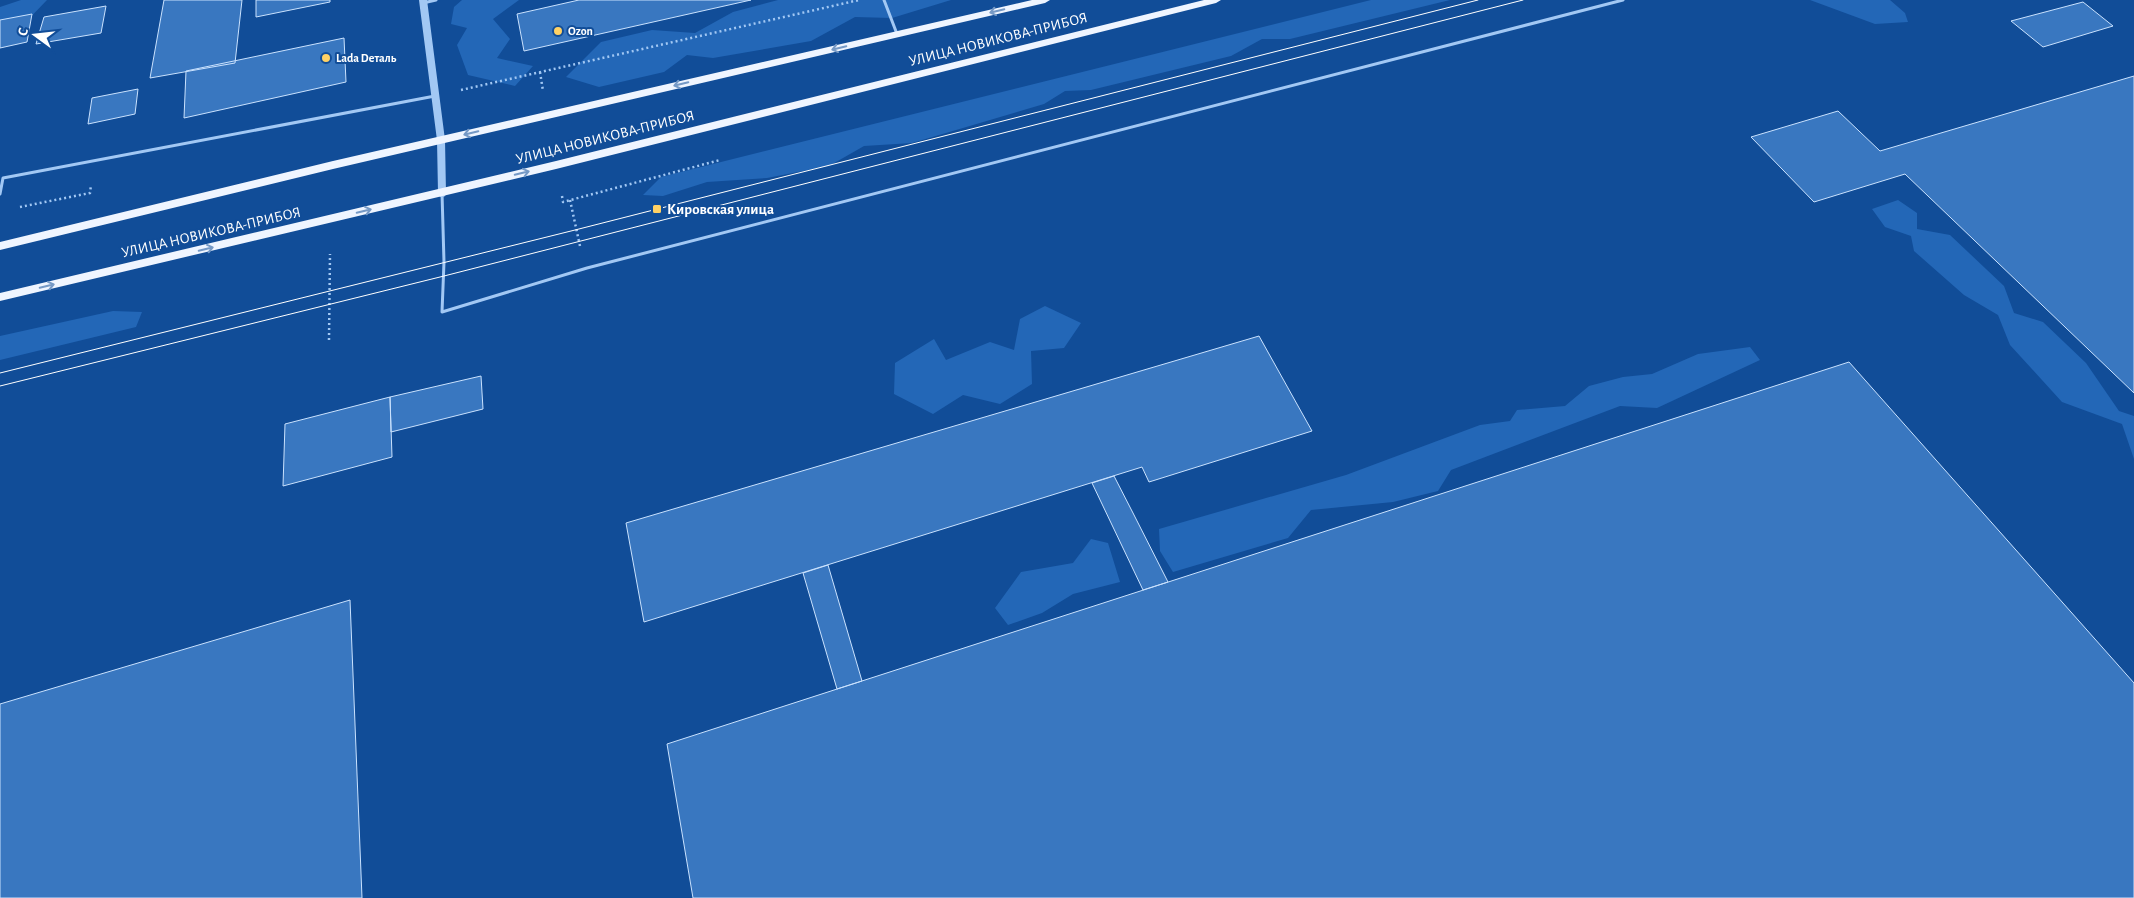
<svg xmlns="http://www.w3.org/2000/svg" width="2134" height="898" font-family="'Alegreya Sans',sans-serif">
<style>
.green{fill:#2367b7}
.building{fill:#3977c0;stroke:#cae2fe}
.lines{fill:none;stroke-linecap:round;stroke-linejoin:round}
.path{stroke:#a2c8f4;stroke-width:2.5;stroke-dasharray:2 3;stroke-linecap:butt}
.service{stroke:#a2c8f4;stroke-width:3}
.tertiary{stroke:#a2c8f4;stroke-width:8}
.primary{fill:#eff5ff;fill-rule:evenodd}
.tram{stroke:#fff;stroke-width:1}
.oneway{stroke:#7599c6}
.poi-dot{fill:#ffd165;stroke:#114d98;stroke-width:2}
.labels{text-anchor:middle;stroke-width:4;stroke-linejoin:round;paint-order:stroke}
.far-poi-label{font-size:12px;font-weight:bold;fill:#fff;stroke:#114d98;text-anchor:start}
.street-label{font-size:15px;fill:#fff;stroke:#114d98}
.poi-label{font-size:15px;font-weight:bold;fill:#fff;stroke:#114d98;text-anchor:start}
</style>
<rect width="100%" height="100%" fill="#114d98"/>
<path class="green" d="M21,0H47L20,28L0,32V7Z
M462,0H519L493,19L510,39L497,58L533,66L515,86L468,75L457,45L467,28L451,24L454,7Z
M778,0H951L892,18L855,17L811,41L713,58L687,55L664,72L599,87L566,77L601,42L652,30L695,33L733,12Z
M1371,0H1450L1290,39H1262L1231,56L1091,90L1065,91L1044,104L912,143L864,146L829,166L767,178L707,182L663,196L643,195L661,177Z
M1810,0H1890L1905,13L1908,22L1875,24Z
M1898,200L1917,213V229L1950,235L2004,286L2014,313L2043,322L2086,363L2119,411L2134,416V459L2122,424L2062,402L2010,345L1998,315L1964,295L1914,251L1911,236L1885,227L1872,209Z
M1045,306L1081,323L1064,348L1031,351L1032,384L1000,404L963,395L933,414L894,394L895,363L934,339L946,360L990,342L1014,350L1020,319Z
M113,311L142,312L136,327L0,360V336Z
M1750,347L1760,360L1657,408L1620,406L1451,470L1438,491L1393,502L1311,510L1288,538L1173,572L1160,551L1159,529L1346,475L1480,425L1510,421L1517,410L1565,406L1589,386L1623,377L1652,374L1698,354Z
M1091,539L1108,543L1120,582L1073,594L1042,613L1008,625L995,608L1021,572L1073,563Z"/>
<path class="building" d="M164,0H242L235,63L150,78Z
M256,0H330V2L256,17Z
M579,0H751L524,51L517,14Z
M2083,2L2113,26L2043,47L2011,21Z
M106,6L101,33L36,44L44,17Z
M32,14L27,42L0,48V20Z
M344,38L346,82L184,118L186,71Z
M2134,76V393L1905,174L1814,202L1751,137L1838,111L1880,151Z
M138,89L135,114L88,124L92,98Z
M1259,336L1312,431L1149,482L1142,467L644,622L626,523Z
M1849,362L2134,683V898H693L667,744Z
M481,376L483,409L391,432L390,397Z
M390,397L392,457L283,486L285,424Z
M1114,476L1133,513L1168,582L1143,590L1092,483Z
M828,565L862,681L837,689L803,573Z
M350,600L362,898H0V704Z"/>
<g class="lines">
<path class="path" d="M540,72L543,91
M461,90L859,0
M562,196L563,202L720,160
M570,200L580,246
M20,207L90,193L91,185
M329,340L330,254"/>
<path class="service" d="M884,0L897,34
M423,3L436,0
M442,193L444,262L442,312L587,268L1623,0
M0,194L3,178L435,96"/>
<path class="tertiary" d="M423,0L441,140L442,193"/>
<path class="primary" d="M1032,0H1050L1045,3L333,169L0,250V242L333,161Z
M1204,0H1221L1216,3L556,169L0,301V293L556,161Z"/>
<path class="tram" d="M0,373L575,230L1478,0
M0,386L444,276L1523,0"/>
</g>
<defs><path id="oneway-shaft" d="M-6 0H5M1.5-3L5.5 0L1.5 3" fill="none" stroke-width="1.6" stroke-linecap="round" stroke-linejoin="round" transform="scale(1.25)"/></defs>
<g class="oneway">
<use href="#oneway-shaft" transform="translate(997 11) rotate(167)"/>
<use href="#oneway-shaft" transform="translate(839 48) rotate(167)"/>
<use href="#oneway-shaft" transform="translate(681 84) rotate(167)"/>
<use href="#oneway-shaft" transform="translate(471 133) rotate(167)"/>
<use href="#oneway-shaft" transform="translate(522 173) rotate(-14)"/>
<use href="#oneway-shaft" transform="translate(364 211) rotate(-13)"/>
<use href="#oneway-shaft" transform="translate(206 249) rotate(-13)"/>
<use href="#oneway-shaft" transform="translate(47 286) rotate(-13)"/>
</g>
<g class="poi-dot">
<circle cx="558" cy="31" r="5"/>
<circle cx="326" cy="58" r="5"/>
<rect x="652" y="204" width="10" height="10" rx="2.5"/>
</g>
<g class="labels">
<g class="far-poi-label">
<text x="568" y="35">Ozon</text>
<text x="336" y="62">Lada Dеталь</text>
</g>
<g class="street-label">
<text transform="translate(998 39) rotate(-14)" y="5">УЛИЦА НОВИКОВА-ПРИБОЯ</text>
<text transform="translate(605 137) rotate(-14)" y="5">УЛИЦА НОВИКОВА-ПРИБОЯ</text>
<text transform="translate(211 232) rotate(-13)" y="5">УЛИЦА НОВИКОВА-ПРИБОЯ</text>
</g>
<g class="poi-label">
<text x="667" y="214">Кировская улица</text>
</g>
</g>
<g transform="translate(35 35) rotate(285)" stroke="#114d98" stroke-width="4" paint-order="stroke">
<path d="M0-4L9 19L0 12L-9 19Z" fill="#ffffff"/>
<text y="-8" font-size="14" font-weight="bold" text-anchor="middle" fill="#ffffff">С</text>
</g>
</svg>
